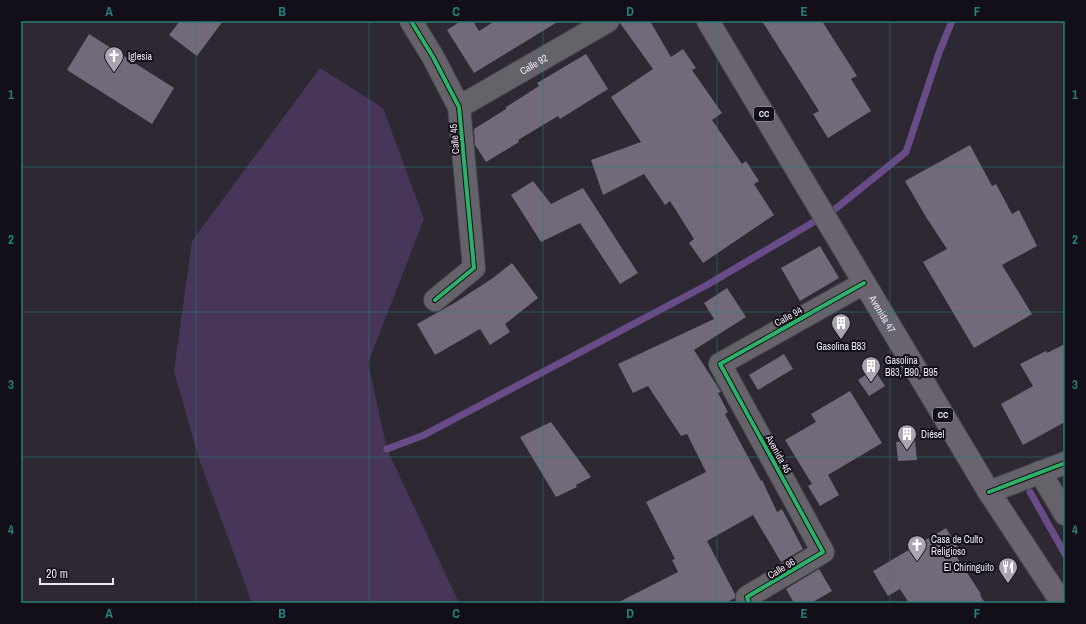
<svg xmlns="http://www.w3.org/2000/svg" width="1086" height="624" font-family="'Archivo Narrow',sans-serif">
<style>
.green{fill:#473659}
.lines{fill:none;stroke-linecap:round;stroke-linejoin:round}
.stream{stroke:#694b88;stroke-width:7}
.building{fill:#72697b}
.minor-casing{stroke:#49444d;stroke-width:24}
.primary-casing{stroke:#49444d;stroke-width:24}
.minor{stroke:#66626a;stroke-width:22}
.primary{stroke:#6a6471;stroke-width:22}
.cycleway-casing{stroke:#130f18;stroke-width:6}
.cycleway{stroke:#2db169;stroke-width:4}
.grid{fill:none;stroke:#25817b;stroke-width:1;stroke-opacity:0.55}
.labels{text-anchor:middle;stroke-width:4;stroke-linejoin:round;paint-order:stroke}
.shield{fill:#130f18;stroke:#aba6b1;stroke-width:1}
.shield-label{font-size:9px;font-weight:bold;fill:#ece6f3}
.poi-label{font-size:10px;fill:#ece6f3;stroke:#130f18;text-anchor:start}
.street-label{font-size:10px;fill:#ece6f3;stroke:#130f18}
.neatline{fill:none;stroke:#25817b;stroke-width:1.5}
.grid-label{font-size:13px;text-anchor:middle;font-weight:bold;fill:#25817b}
</style>
<rect width="100%" height="100%" fill="#2d2832"/>
<path class="green" d="M320,68L383,108L424,219L368,363L387,449L459,603H252L199,459L174,371L192,241Z"/>
<g class="lines">
<path class="stream" d="M387,449L424,435L707,285L834,210L906,152L939,53L952,21
M1030,492L1065,554"/>
</g>
<path class="building" d="M180,21H223L197,56L169,35Z
M461,21H473L479,31L495,21H559L474,73L447,30Z
M620,21H650L671,57L683,49L696,68L692,70L722,113L712,120L742,164L746,161L759,181L754,184L774,215L703,263L689,243L694,239L670,201L665,205L644,174L603,195L591,160L641,142L611,97L653,69L620,23Z
M762,21H822L857,76L851,79L871,111L828,138L813,114L819,111Z
M89,34L174,88L152,124L67,70Z
M586,54L608,89L560,119L558,116L518,140L519,142L486,162L475,145L474,129L506,109V107L539,86L537,83Z
M970,145L992,186L996,184L1012,214L1019,210L1037,246L1002,265L1032,314L974,348L923,262L947,249L926,217L905,181Z
M533,181L551,204L583,188L638,273L620,284L580,223L541,242L511,195Z
M820,246L839,278L800,301L781,268Z
M512,263L538,298L505,324L510,332L490,345L480,329L435,355L417,324L456,302L493,278Z
M727,288L746,317L694,350L721,392L718,393L728,412L725,414L761,481L762,480L777,512L782,509L803,549L781,562L753,515L707,541L735,594V598L725,603H617L678,572L672,560L675,559L646,502L706,472L687,434L681,436L648,386L633,393L618,364L714,319L704,303Z
M1065,344V422L1023,445L1001,404L1033,386L1020,364L1046,351L1047,353Z
M784,354L793,369L758,390L749,375Z
M874,369L885,386L869,396L858,380Z
M850,391L882,443L828,475L839,495L820,506L808,486L812,484L785,440L816,422L811,414Z
M551,422L591,477L576,485L577,487L556,497L520,437Z
M915,440L917,460L898,461L896,442Z
M946,528L961,553L956,556L981,594L980,595L985,603H909L900,589L888,596L873,571Z
M819,569L832,591L811,603H794L786,589Z"/>
<g class="lines">
<defs>
<g id="minor">
<path d="M411,21L433,57L459,107L474,268L435,300"/>
<path id="s1" d="M459,107L608,21"/>
<path d="M1040,472L1065,514"/>
<path d="M989,492L1065,463"/>
<path d="M749,603L747,597L823,552L720,364L864,283"/>
</g>
<g id="primary">
<path id="s2" d="M708,21L989,492L1062,603"/>
</g>
</defs>
<use href="#minor" class="minor-casing"/>
<use href="#primary" class="primary-casing"/>
<use href="#minor" class="minor"/>
<use href="#primary" class="primary"/>
<defs>
<path id="cycleway" d="M411,21L433,57L459,107L474,268L435,300
M989,492L1065,463
M749,603L747,597L823,552L720,364L864,283"/>
</defs>
<use href="#cycleway" class="cycleway-casing"/>
<use href="#cycleway" class="cycleway"/>
</g>
<path class="grid" d="M196,21V603M369,21V603M543,21V603M717,21V603M890,21V603M21,167H1065M21,312H1065M21,457H1065"/>
<defs>
<symbol id="church-pin" viewBox="-11 -11 22 30"><path d="M0 17L-7.5 6A9.5 9.5 0 1 1 7.5 6Z" fill="#a9a4af" stroke="#130f18"/><path d="M-1.2-6h2.4v3.5h3.3v2.4h-3.3V6h-2.4V-.1h-3.3v-2.4h3.3Z" fill="#fff"/></symbol>
<symbol id="building-pin" viewBox="-11 -11 22 30"><path d="M0 17L-7.5 6A9.5 9.5 0 1 1 7.5 6Z" fill="#a9a4af" stroke="#130f18"/><path d="M-4-6H4V6H1V3H-1V6H-4ZM-2.5-4.3h1.7v1.8h-1.7ZM.8-4.3h1.7v1.8H.8ZM-2.5-1h1.7V.8h-1.7ZM.8-1h1.7V.8H.8Z" fill="#fff"/></symbol>
<symbol id="restaurant-pin" viewBox="-11 -11 22 30"><path d="M0 17L-7.5 6A9.5 9.5 0 1 1 7.5 6Z" fill="#a9a4af" stroke="#130f18"/><path d="M-5-6h1v4h1v-4h1v4h1v-4h1v5L-1.5 .5V6h-2V.5L-5-1ZM5-6V6H3V1.5H1.5Q1.5-4 5-6Z" fill="#fff"/></symbol>
</defs>
<g fill-rule="evenodd">
<use href="#church-pin" x="103" y="45" width="22" height="30"/>
<use href="#building-pin" x="830" y="312" width="22" height="30"/>
<use href="#building-pin" x="860" y="355" width="22" height="30"/>
<use href="#building-pin" x="896" y="423" width="22" height="30"/>
<use href="#church-pin" x="906" y="534" width="22" height="30"/>
<use href="#restaurant-pin" x="997" y="556" width="22" height="30"/>
</g>
<g class="labels">
<g class="shield">
<rect x="754" y="107" width="20" height="14" rx="3"/>
<rect x="933" y="408" width="20" height="14" rx="3"/>
</g>
<g class="shield-label">
<text x="764" y="117">CC</text>
<text x="943" y="418">CC</text>
</g>
<g class="poi-label">
<text x="128" y="60">Iglesia</text>
<text x="841" y="350" text-anchor="middle">Gasolina B83</text>
<text x="885" y="364">Gasolina<tspan x="885" dy="12">B83, B90, B95</tspan></text>
<text x="921" y="438">Diésel</text>
<text x="931" y="543">Casa de Culto<tspan x="931" dy="12">Religioso</tspan></text>
<text x="994" y="571" text-anchor="end">El Chiringuito</text>
</g>
<g class="street-label">
<text dy="4" stroke="none"><textPath href="#s1" startOffset="86">Calle 92</textPath></text>
<text transform="translate(454 139) rotate(-95)" y="4">Calle 45</text>
<text dy="4" stroke="none"><textPath href="#s2" startOffset="341">Avenida 47</textPath></text>
<text transform="translate(788 316) rotate(-29)" y="4">Calle 94</text>
<text transform="translate(779 454) rotate(61)" y="4">Avenida 45</text>
<text transform="translate(781 568) rotate(-31)" y="4">Calle 96</text>
</g>
</g>
<rect width="1086" height="624" fill="none" stroke="#130f18" stroke-width="44"/>
<path d="M40 578v6h73v-6" fill="none" stroke="#ece6f3" stroke-width="2"/>
<text x="46" y="578" font-size="12" fill="#ece6f3" stroke="#130f18" stroke-width="3" paint-order="stroke">20 m</text>
<rect x="22" y="22" width="1042" height="580" class="neatline"/>
<g class="grid-label">
<text x="109" y="16">A</text>
<text x="282" y="16">B</text>
<text x="456" y="16">C</text>
<text x="630" y="16">D</text>
<text x="804" y="16">E</text>
<text x="977" y="16">F</text>
<text x="11" y="99">1</text>
<text x="1075" y="99">1</text>
<text x="11" y="244">2</text>
<text x="1075" y="244">2</text>
<text x="11" y="389">3</text>
<text x="1075" y="389">3</text>
<text x="11" y="534">4</text>
<text x="1075" y="534">4</text>
<text x="109" y="618">A</text>
<text x="282" y="618">B</text>
<text x="456" y="618">C</text>
<text x="630" y="618">D</text>
<text x="804" y="618">E</text>
<text x="977" y="618">F</text>
</g>
</svg>
